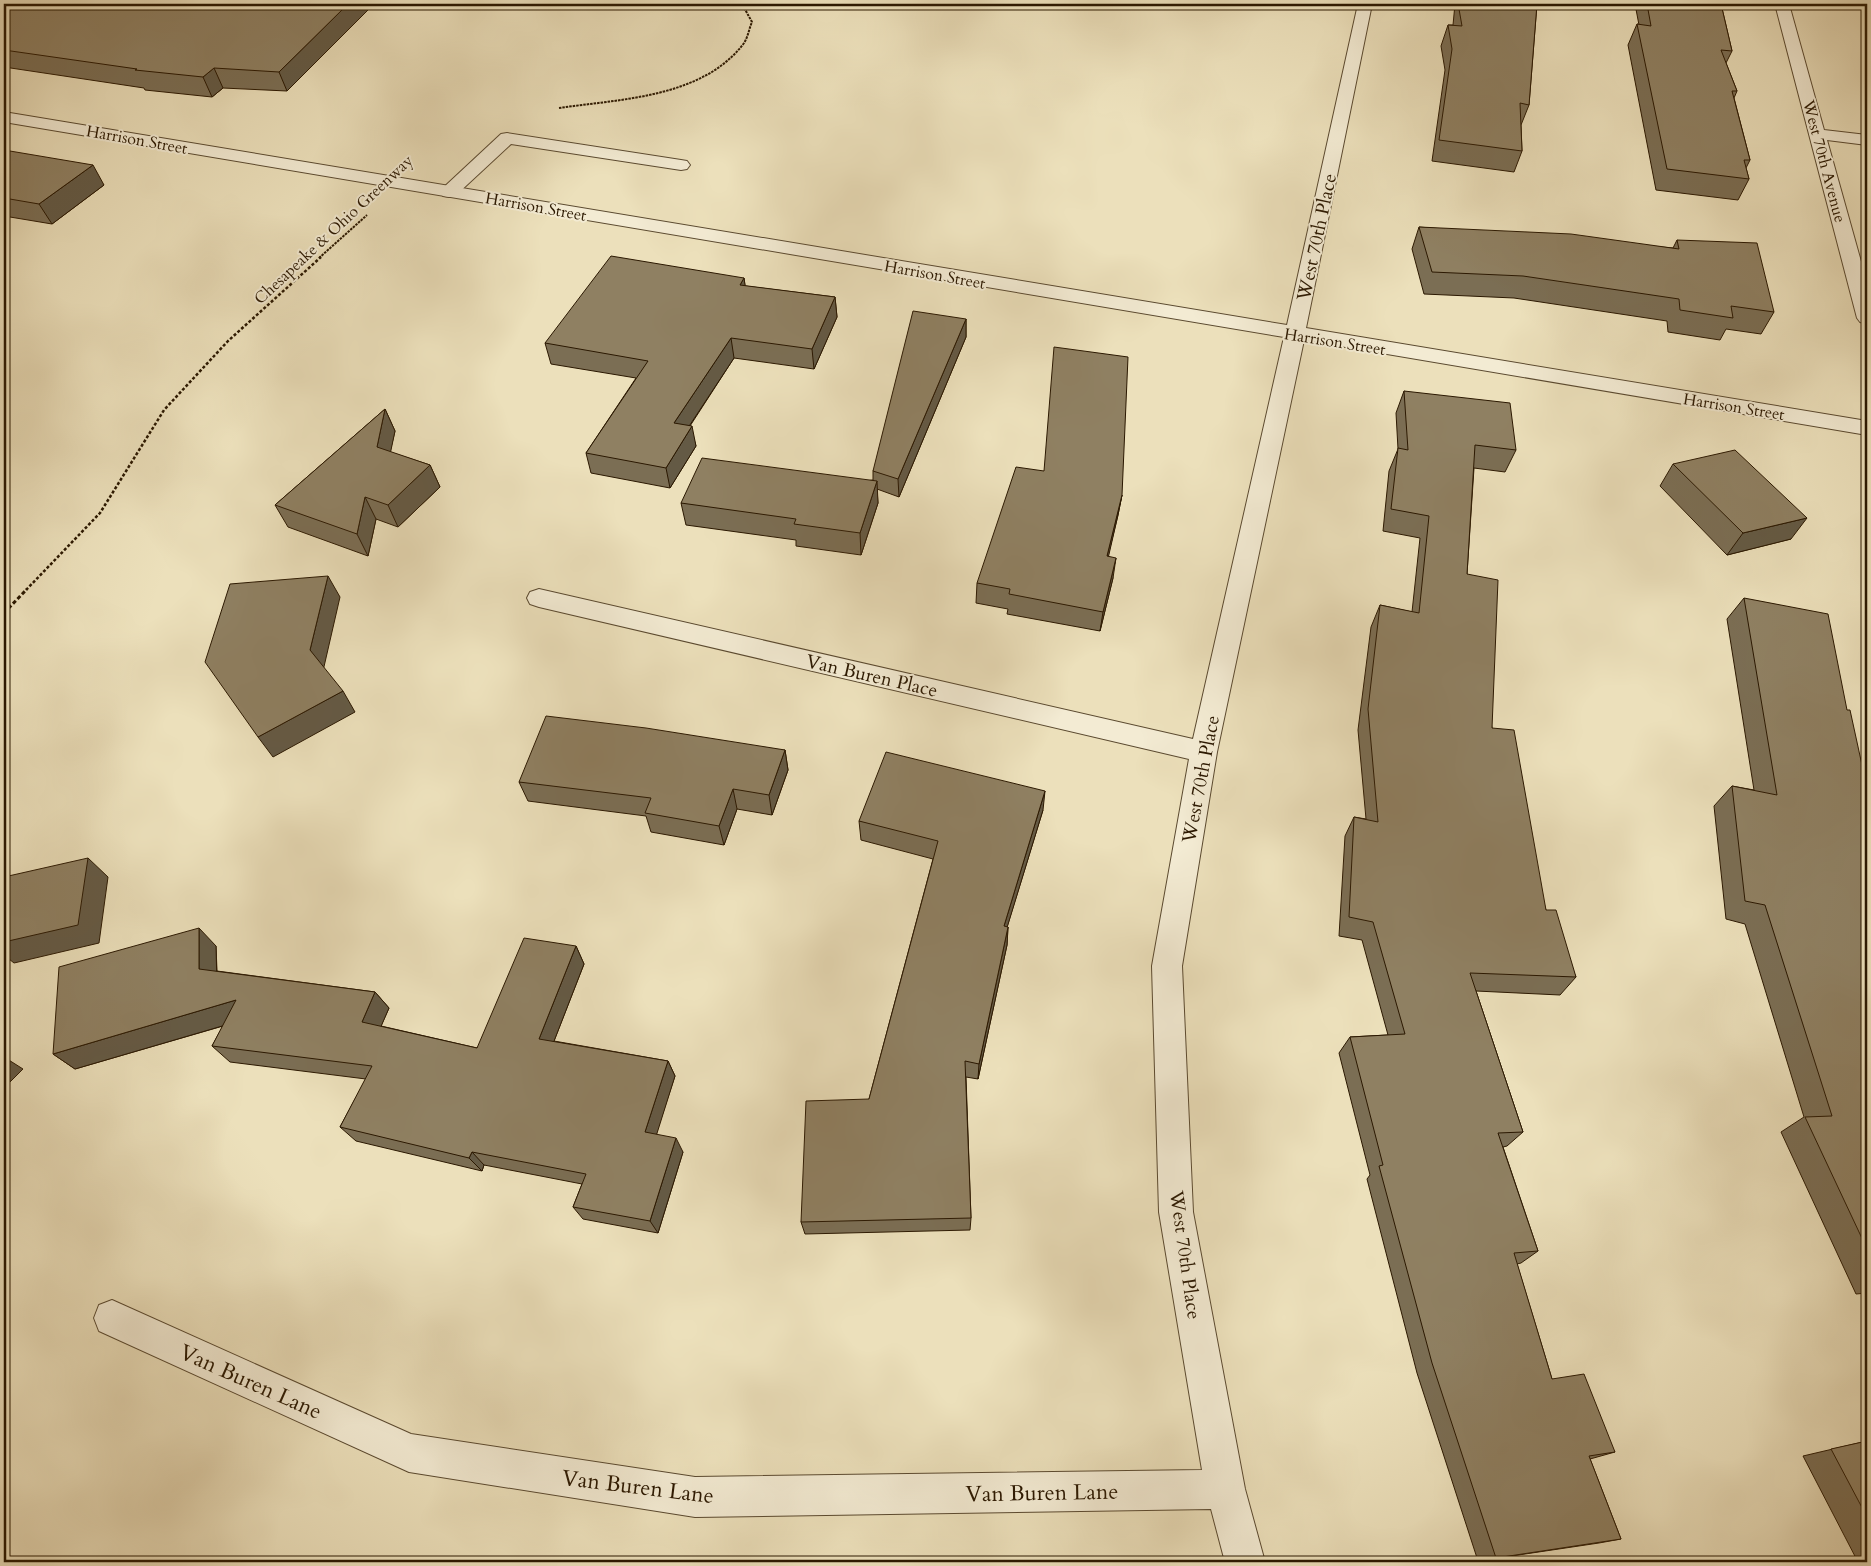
<svg xmlns="http://www.w3.org/2000/svg" width="1871" height="1566" font-family="Cardo,serif">
<style>
.lines{fill:none;stroke-linecap:round;stroke-linejoin:round}
.service-casing{stroke:#5b4a30;stroke-width:2}
.minor-casing{stroke:#5b4a30;stroke-width:2}
.path-far2{stroke:#2b1801;stroke-width:2;stroke-dasharray:2.5 1;stroke-linecap:butt}
.path-far1{stroke:#2b1801;stroke-width:2.5;stroke-dasharray:3 2;stroke-linecap:butt}
.path{stroke:#2b1801;stroke-width:3;stroke-dasharray:4 2.5;stroke-linecap:butt}
.service{fill:#f3ebd3;fill-rule:evenodd}
.minor{fill:#f3ebd3;fill-rule:evenodd}
.wall{fill:#7b6e54;stroke:#2b1801}
.shaded-wall{fill:#645a45;stroke:#2b1801}
.building{fill:#8f8062;stroke:#2b1801}
.labels{text-anchor:middle;stroke-width:4;stroke-linejoin:round;paint-order:stroke}
.far-street-label{font-size:16px;fill:#2b1801;stroke:#f3ebd3}
.street-label{font-size:19px;fill:#2b1801;stroke:#f3ebd3}
.near-street-label{font-size:22px;fill:#2b1801;stroke:#f3ebd3}
</style>
<rect width="100%" height="100%" fill="#ece0bb"/>
<filter id="stains"><feTurbulence type="fractalNoise" baseFrequency=".004" numOctaves="4"/><feColorMatrix values="0 0 0 0 .2 0 0 0 0 .09 0 0 0 0 .02 0 0 0 .5 -.17"/></filter>
<radialGradient id="worn" r=".72"><stop offset=".6" stop-color="#630" stop-opacity="0"/><stop offset="1" stop-color="#630" stop-opacity=".3"/></radialGradient>
<g class="lines">
<defs>
<path id="service" d="M507,133L681,160L687,161L690,165L687,169L681,170L511,144L455,196L449,197L443,196L440,192L443,188L501,134Z"/>
<path id="minor" d="M1358,4H1372L1306,328L1867,421V435L1304,340L1217,752L1182,966L1193,1212L1245,1489L1265,1562H1225L1211,1509L695,1517L409,1472L99,1331L94,1318L99,1305L112,1300L411,1434L695,1477L1202,1470L1159,1212L1152,966L1189,759L539,607L530,604L527,598L530,592L539,589L1193,739L1284,337L4,122V112L1287,325Z
M1775,4H1789L1824,130L1867,135V145L1827,140L1867,283V324L1860,322L1857,318Z"/>
</defs>
<use href="#service" class="service-casing"/>
<use href="#minor" class="minor-casing"/>
<path class="path-far2" d="M559,108C620,99 703,98 744,43C748,37 749,29 752,22L742,4
M319,258L367,215"/>
<path class="path-far1" d="M26,590L100,513L164,410L228,341L321,257"/>
<path class="path" d="M4,613L27,589"/>
<use href="#service" class="service"/>
<use href="#minor" class="minor"/>
</g>
<path class="wall" d="M4,4H374L287,91L223,88L212,97L145,90L144,88L4,67Z
M1455,4H1537L1529,105L1521,125L1522,151L1514,172L1432,161L1445,70L1441,46L1448,25H1453Z
M1635,4H1721L1732,51L1726,63L1737,91L1734,98L1750,160L1746,168L1749,179L1738,200L1656,190L1628,45L1637,24L1639,25Z
M4,150L104,185L52,224L4,216Z
M1419,227L1673,248L1677,240L1774,312L1761,334L1726,329L1720,340L1668,332L1667,321L1514,298L1424,294L1412,249Z
M744,278L745,286L835,297L837,317L814,369L734,358L690,426L696,446L670,488L591,473L586,453L636,378L551,364L545,343Z
M966,319V337L899,497L877,489L878,503L861,555L796,546V540L686,525L681,503L873,480V471Z
M1404,391L1516,450L1505,472L1474,468L1467,574L1492,728L1546,910L1576,977L1560,995L1476,991L1523,1132L1507,1146L1503,1147L1538,1251L1521,1263L1517,1264L1552,1379L1615,1452L1590,1459L1621,1539L1599,1543L1478,1561L1417,1373L1367,1179L1370,1175L1339,1053L1350,1037L1388,1035L1362,940L1339,936L1345,836L1354,817L1366,819L1358,730L1371,627L1380,605L1412,612L1420,538L1383,531L1389,471L1398,449L1396,413Z
M385,409L395,431L390,452L430,465L440,487L398,527L376,519L368,556L288,527L275,505Z
M1673,464L1791,539L1727,555L1660,486Z
M1122,495L1118,515L1108,556L1113,578L1100,631L1007,614L1008,609L976,603L977,583Z
M1744,598L1847,710L1867,788V801L1864,804L1867,823V1293L1856,1294L1781,1132L1804,1117L1745,924L1726,919L1714,806L1732,786L1754,790L1727,619Z
M785,750L788,770L772,815L737,809L724,845L651,832L646,816L528,801L519,782Z
M1043,810L1007,927H1008L1007,945L978,1079L966,1077L971,1218L970,1230L805,1234L801,1222L869,1099L933,859L861,840L859,821Z
M216,946L217,971L375,992L389,1008L381,1026L477,1048L576,946L584,964L554,1041L668,1061L675,1076L656,1134L683,1152L658,1233L583,1219L573,1207L582,1184L484,1165L482,1171L356,1141L340,1127L366,1079L230,1062L212,1046L223,1026L75,1069L53,1054Z
M1867,1441V1562H1858L1803,1456Z"/>
<path class="shaded-wall" d="M348,4H374L287,91L279,72Z
M214,68L223,88L212,97L203,77Z
M93,165L104,185L52,224L39,204Z
M744,278L747,298L740,285Z
M835,297L837,317L814,369L812,349Z
M966,319V337L899,497L898,479Z
M731,338L734,358L678,443L674,423Z
M385,409L395,431L387,469L377,447Z
M692,426L696,446L670,488L666,468Z
M430,465L440,487L398,527L388,505Z
M877,481L878,503L861,555L860,533Z
M1122,495L1118,515L1104,576L1107,556Z
M365,497L376,519L368,556L357,534Z
M1807,518L1791,539L1727,555L1743,533Z
M1116,558L1113,578L1100,631L1103,612Z
M328,576L340,597L323,671L310,650Z
M343,691L355,712L273,757L258,737Z
M785,750L788,770L772,815L769,795Z
M733,789L737,809L724,845L719,826Z
M1045,791L1043,810L1002,944L1004,926Z
M88,858L108,877L99,943L14,963L4,955V942Z
M1008,927L1007,945L978,1079L979,1064Z
M199,928L216,946L217,986L199,969Z
M576,946L584,964L549,1054L539,1039Z
M375,992L389,1008L376,1038L362,1022Z
M236,1000L253,1017L75,1069L53,1054Z
M4,1057L23,1069L4,1088Z
M668,1061L675,1076L653,1146L645,1132Z
M676,1138L683,1152L658,1233L650,1221Z
M472,1152L484,1165L482,1171L469,1158Z"/>
<path class="building" d="M4,4H348L279,72L214,68L203,77L135,70L137,69L4,50Z
M1460,4H1537L1529,105L1520,103L1522,151L1439,140L1452,49L1448,25L1462,26L1459,9Z
M1647,4H1721L1732,51L1721,50L1737,91H1732L1750,160H1744L1749,179L1667,169L1637,24L1651,26Z
M4,150L93,165L39,204L4,198Z
M1419,227L1571,234L1679,249L1677,240L1757,243L1774,312L1731,306L1733,318L1680,310L1679,299L1523,276L1432,272Z
M611,256L744,278L740,285L835,297L812,349L731,338L674,423L692,426L666,468L586,453L648,361L545,343Z
M913,311L966,319L898,479L873,471Z
M1054,347L1128,357L1122,495L1107,556L1116,558L1103,612L1009,594L1010,589L977,583L1016,467L1044,471Z
M1404,391L1510,403L1516,450L1475,445L1467,574L1498,580L1492,728L1514,730L1546,910H1556L1576,977L1470,973L1523,1132L1498,1133L1538,1251L1514,1253L1552,1379L1584,1374L1615,1452L1589,1456L1621,1539L1496,1558L1432,1363L1379,1166L1383,1165L1350,1037L1405,1034L1373,922L1349,917L1354,817L1378,822L1368,709L1380,605L1419,613L1429,516L1391,509L1398,448L1408,450Z
M385,409L377,447L430,465L388,505L365,497L357,534L275,505Z
M1735,450L1807,518L1743,533L1673,464Z
M702,458L877,481L860,533L794,524L796,519L681,503Z
M328,576L310,650L343,691L258,737L205,662L230,584Z
M1744,598L1828,614L1847,710H1850L1867,788V798L1862,797L1867,823V1249L1805,1117L1832,1116L1765,905L1745,901L1732,786L1777,795Z
M546,716L646,728L785,750L769,795L733,789L719,826L645,813L651,798L519,782Z
M886,752L1045,791L1004,926L1008,927L979,1064L965,1061L971,1218L801,1222L806,1101L869,1099L938,841L859,821Z
M88,858L78,925L4,942V877Z
M199,928V969L375,992L362,1022L477,1048L524,938L576,946L539,1039L668,1061L645,1132L676,1138L650,1221L573,1207L586,1174L472,1152L469,1158L340,1127L372,1066L212,1046L236,1000L53,1054L59,967Z
M1867,1441V1517L1831,1449Z"/>
<g class="labels">
<g class="far-street-label">
<text transform="translate(137 139) rotate(10)" y="6">Harrison Street</text>
<text transform="translate(1825 161) rotate(75)" y="6">West 70th Avenue</text>
<text transform="translate(536 206) rotate(10)" y="6">Harrison Street</text>
<text transform="translate(333 229) rotate(-43)" y="6">Chesapeake &amp; Ohio Greenway</text>
<text transform="translate(935 274) rotate(10)" y="6">Harrison Street</text>
<text transform="translate(1335 341) rotate(9)" y="6">Harrison Street</text>
<text transform="translate(1734 406) rotate(9)" y="6">Harrison Street</text>
</g>
<g class="street-label">
<text transform="translate(1316 237) rotate(-78)" y="7">West 70th Place</text>
<text transform="translate(872 675) rotate(13)" y="7">Van Buren Place</text>
<text transform="translate(1200 779) rotate(-79)" y="7">West 70th Place</text>
<text transform="translate(1186 1255) rotate(82)" y="7">West 70th Place</text>
</g>
<g class="near-street-label">
<text transform="translate(251 1381) rotate(24)" y="8">Van Buren Lane</text>
<text transform="translate(638 1486) rotate(7)" y="8">Van Buren Lane</text>
<text transform="translate(1042 1492) rotate(-1)" y="8">Van Buren Lane</text>
</g>
</g>
<rect width="1871" height="1566" fill="none" stroke="#ece0bb" stroke-width="20"/>
<rect x="5" y="5" width="1861" height="1556" fill="none" stroke="#2b1801" stroke-width="2.5"/>
<rect x="10" y="10" width="1851" height="1546" fill="none" stroke="#2b1801"/>
<rect width="100%" height="100%" filter="url(#stains)"/>
<rect width="100%" height="100%" fill="url(#worn)"/>
</svg>
